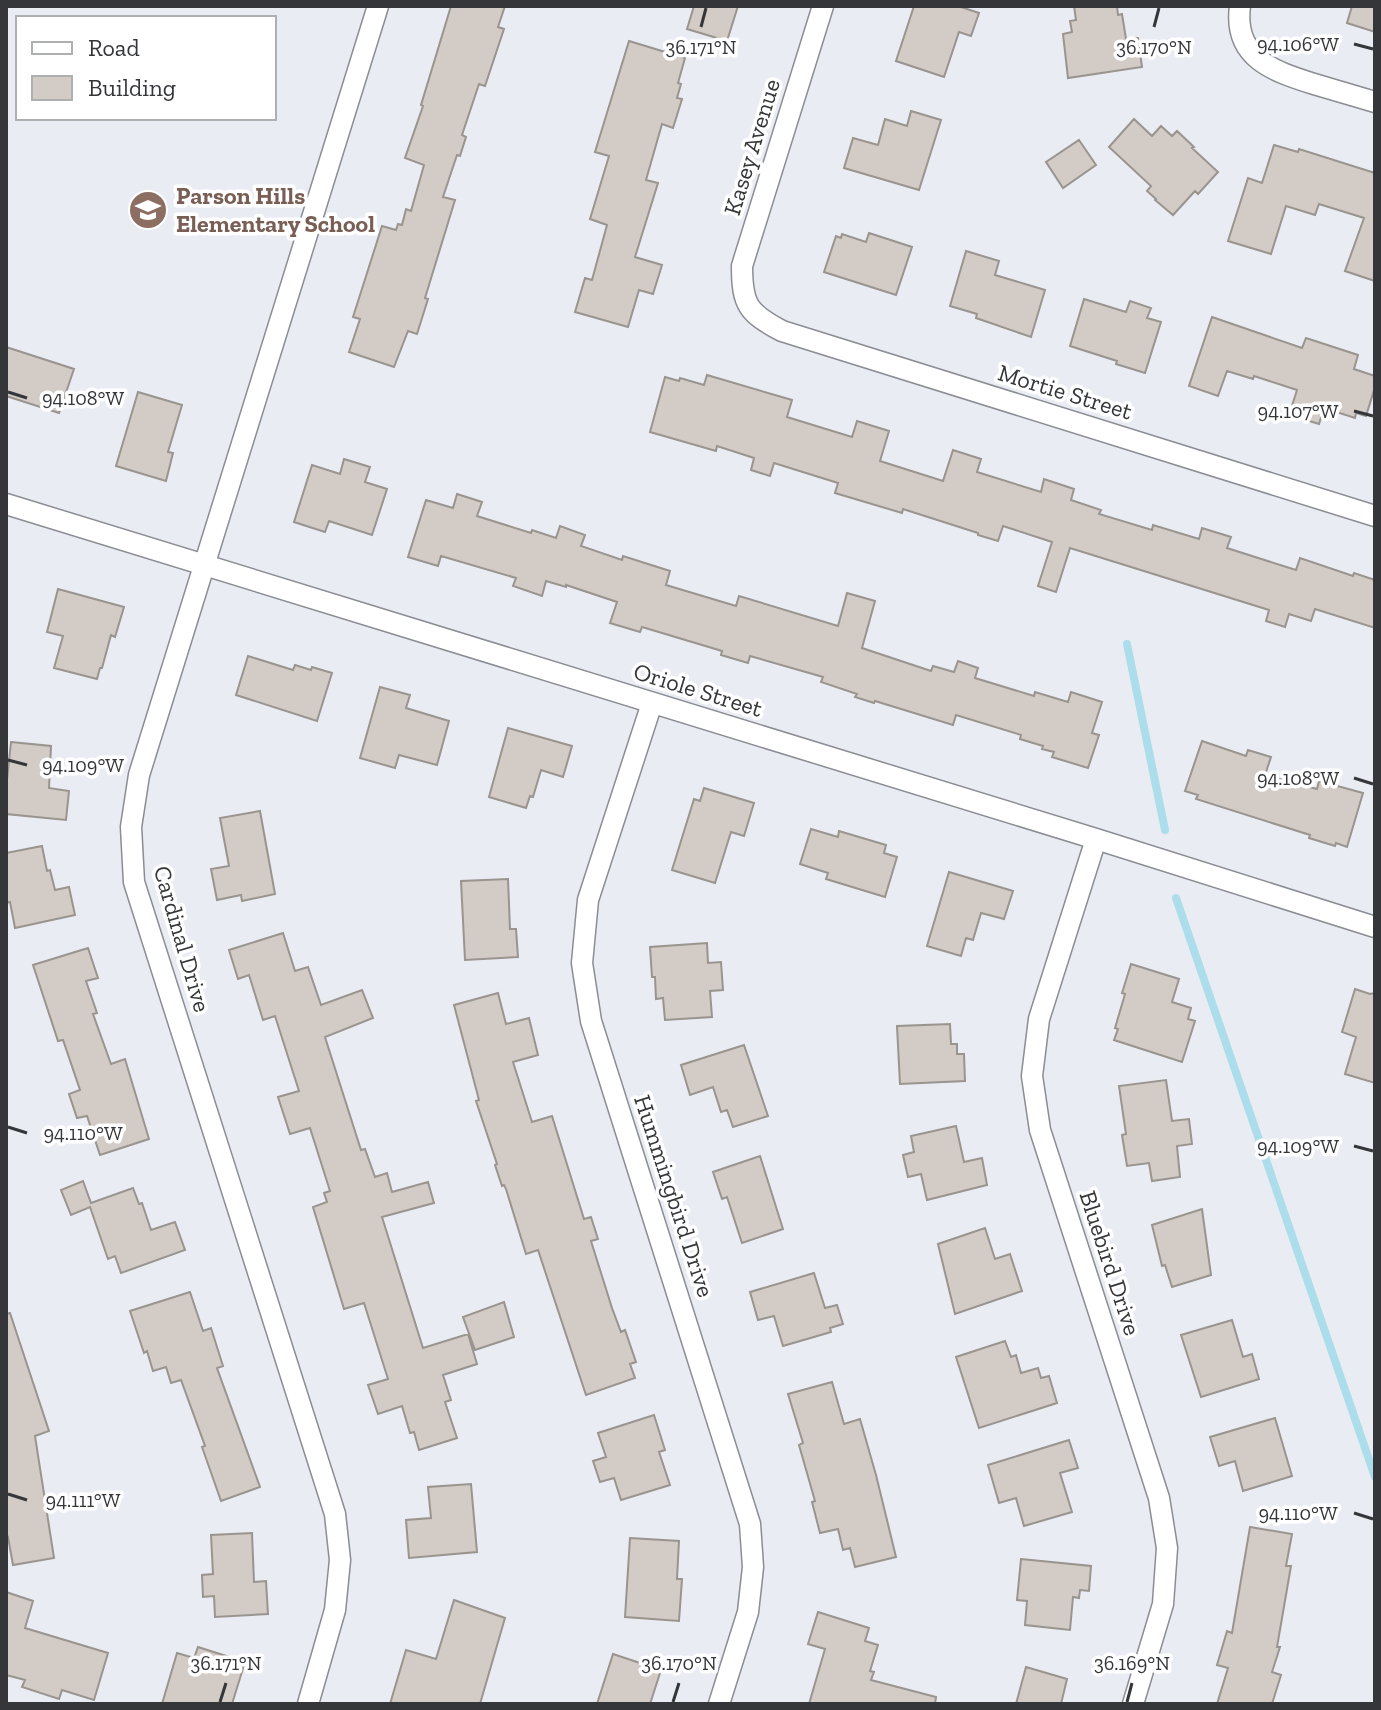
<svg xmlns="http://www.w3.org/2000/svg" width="1381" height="1710" font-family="'Zilla Slab',serif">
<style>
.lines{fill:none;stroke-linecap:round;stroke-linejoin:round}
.stream{stroke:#acddea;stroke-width:8}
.building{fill:#d2cbc6;stroke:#9a948f;stroke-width:2}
.street-casing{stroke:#8a8d93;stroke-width:23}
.street{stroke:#fff;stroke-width:20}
.ticks{fill:none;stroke:#353639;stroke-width:3}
.labels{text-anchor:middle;stroke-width:7;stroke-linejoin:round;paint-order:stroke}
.street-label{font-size:24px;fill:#353639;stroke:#fff}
.education-label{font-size:24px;font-weight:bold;fill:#785e54;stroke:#fff;text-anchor:start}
.ticks-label{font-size:20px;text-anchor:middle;fill:#353639;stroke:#fff;stroke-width:7;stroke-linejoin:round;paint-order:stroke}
</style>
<rect width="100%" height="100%" fill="#e9ecf3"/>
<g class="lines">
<path class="stream" d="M1127,644L1165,830
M1176,898L1375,1477"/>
</g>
<path class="building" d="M451,6H505L498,27L504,29L485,86L479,84L462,135L466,137L460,156L457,155L443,197L455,200L425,298L428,299L417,334L408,331L394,367L349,352L360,319L353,317L382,226L396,230L398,224L402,225L406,209L411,211L424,165L405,158L423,106L421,105Z
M694,6H738L727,41L687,29Z
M914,6H958L979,13L971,36L959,32L944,77L896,61Z
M1074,6H1117L1118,15L1122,14L1126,39L1138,38L1142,67L1068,78L1063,34L1072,32L1070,21L1076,20Z
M1352,6H1375V32L1347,23Z
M629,41L685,58L678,83L681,84L677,98L682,99L673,128L662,124L646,180L658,183L635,257L662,265L653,294L639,290L628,327L575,312L585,278L592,280L607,225L590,219L609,156L595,152Z
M911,111L941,120L919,190L844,168L853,138L878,145L885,119L907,126Z
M1134,119L1152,136L1161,126L1172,136L1177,131L1194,147L1192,148L1218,172L1198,194L1195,191L1173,215L1155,200L1156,199L1147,191L1151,186L1109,147Z
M1079,140L1096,165L1063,188L1046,162Z
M1274,145L1298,152L1299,149L1375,173V281L1345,271L1364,218L1319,204L1315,215L1286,206L1271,254L1228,241L1248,178L1262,183Z
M869,233L912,247L896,295L824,272L836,236L841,238L842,234L866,242Z
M966,251L999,261L995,275L1045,290L1031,337L976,318L977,314L950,306Z
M1084,299L1126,312L1130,301L1151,308L1147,318L1161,322L1145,373L1116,364L1117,361L1070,346Z
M1212,317L1302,348L1306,338L1358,355L1354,369L1375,376V387L1366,416L1356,413L1355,418L1324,408L1319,424L1289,415L1297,390L1254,376L1253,379L1227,371L1218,396L1189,386Z
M6,347L74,369L59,413L6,396Z
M707,375L792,400L787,417L852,437L857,421L889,431L880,461L943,481L953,450L981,459L977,472L1041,492L1044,479L1074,489L1071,500L1101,510L1099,514L1152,530L1153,525L1199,539L1202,528L1231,537L1227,548L1296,570L1300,558L1353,576L1354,573L1375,580V628L1315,609L1311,621L1289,614L1285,627L1266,621L1269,610L1070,548L1056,592L1038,586L1052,542L1003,526L998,541L978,535V533L903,509L902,513L835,493L838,483L774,463L770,476L751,470L754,458L717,446L716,451L650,432L665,377L679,381L680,378L704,385Z
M138,392L182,405L168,452L173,453L166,481L116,466Z
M344,459L370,467L365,482L387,489L372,535L329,521L325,532L294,522L312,465L340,474Z
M457,494L482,502L477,516L531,533L532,530L556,538L560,526L585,535L581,546L622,560L623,556L670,571L666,585L736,606L739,596L838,626L847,593L875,601L862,648L931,671L933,666L954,672L958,661L978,668L975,678L1034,696L1035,692L1068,702L1071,692L1102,702L1092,733L1099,735L1088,768L1052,757L1054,752L1042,749L1043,746L1020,739L1021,735L956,715L953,725L875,701L874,703L855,697L857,694L821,682L823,677L750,656L748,663L721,655L722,651L642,627L640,632L610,623L617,602L566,585V587L546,581L542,596L513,586L516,578L441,556L438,566L408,557L426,500L453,508Z
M58,589L124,607L115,637L111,635L102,668H100L97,679L54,668L63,636L47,632Z
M248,656L293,670L295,665L311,670L312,667L332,673L317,721L236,695Z
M380,687L410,695L406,708L449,721L437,765L399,755L395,768L360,758Z
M508,728L572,746L563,777L541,770L533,797L530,796L526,808L489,797Z
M1202,741L1246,756L1248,750L1271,757L1265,775L1317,789L1319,781L1363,793L1347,847L1336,843L1335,846L1309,838L1310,835L1196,799L1198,795L1185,791Z
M11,742L51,746L49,788L69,791L66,820L6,814V789Z
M704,788L754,803L744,836L731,832L715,883L672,870L694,799L700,801Z
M260,811L275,894L242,901L241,895L217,900L211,869L229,866L220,818Z
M811,829L838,837L839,831L886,845L884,853L897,857L885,897L826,879L828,873L800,864Z
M42,846L47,871L50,870L55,890L69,887L75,915L15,928L10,902L6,903V853Z
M949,872L1013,891L1004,919L981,913L973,940L966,938L961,956L927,946Z
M508,879L510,929H516L518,957L465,960L461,881Z
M283,933L295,971L308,967L321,1005L362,990L373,1018L325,1037L361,1150L365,1149L375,1177L387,1173L392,1192L428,1182L434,1203L382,1217L423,1348L468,1334L477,1364L443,1375L451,1400L445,1402L457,1438L419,1450L414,1432L410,1433L402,1406L378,1414L368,1385L388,1379L364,1303L344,1309L313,1207L327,1202L324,1193L330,1191L310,1128L290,1134L278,1097L299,1091L275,1016L263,1020L249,975L238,979L229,950Z
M707,943L708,963L721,962L723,990L710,991L712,1017L665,1020L663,998L656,999L655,977H652L650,947Z
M88,948L98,978L86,981L97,1013L93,1014L111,1064L125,1059L149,1139L100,1155L87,1116L77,1118L69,1094L80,1090L63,1040L58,1041L33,965Z
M1131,964L1179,979L1172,1002L1191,1008L1188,1019L1195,1021L1182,1062L1114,1040L1118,1029L1115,1028L1125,994L1122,993Z
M1355,989L1370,994L1375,993V1083L1345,1074L1356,1037L1342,1032Z
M498,993L506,1024L529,1018L538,1055L513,1062L532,1122L552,1116L584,1219L591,1217L598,1239L591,1241L612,1308L621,1332L625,1330L636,1362L630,1364L635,1378L586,1395L538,1250L526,1254L506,1189L504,1185L502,1186L495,1165L497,1164L476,1101L479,1100L454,1005Z
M950,1024L951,1044H957V1054H964L965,1081L900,1084L897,1026Z
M744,1045L768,1116L733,1127L727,1110L721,1112L713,1087L690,1095L681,1065Z
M1166,1080L1172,1121L1189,1119L1192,1144L1177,1146L1180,1177L1152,1181L1149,1163L1127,1166L1122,1135L1126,1134L1119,1086Z
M956,1126L964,1162L982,1158L987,1185L927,1200L921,1174L908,1177L903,1155L914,1152L911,1136Z
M760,1156L783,1229L742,1243L727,1197L722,1199L713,1172Z
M83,1181L91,1203L133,1188L139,1204L142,1203L151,1230L175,1222L185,1250L121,1273L115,1256L108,1259L90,1207L71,1215L61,1190Z
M1202,1209L1211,1275L1172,1287L1165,1265L1162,1266L1152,1225Z
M985,1228L995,1259L1010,1254L1022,1291L955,1314L938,1244Z
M814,1273L825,1308L837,1305L843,1324L830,1328L831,1332L783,1346L774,1316L758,1320L750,1292Z
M190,1292L203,1331L211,1328L223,1366L217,1368L260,1487L221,1501L202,1447L205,1446L181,1380L171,1383L166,1367L153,1371L147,1351L144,1353L130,1311Z
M504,1302L514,1337L475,1350L463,1317Z
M10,1313L49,1431L35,1436L54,1558L13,1565L8,1537L6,1538V1314Z
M1232,1320L1243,1357L1252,1354L1259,1379L1201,1397L1181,1335Z
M1005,1341L1011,1357L1016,1355L1021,1373L1038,1368L1041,1378L1049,1376L1057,1403L979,1428L956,1357Z
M832,1382L844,1424L860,1419L876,1475L896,1557L855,1567L850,1548L843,1550L838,1529L820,1533L812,1502L815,1501L799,1445L803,1443L788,1394Z
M654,1415L665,1450L659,1452L670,1485L621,1500L614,1478L600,1482L593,1461L606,1457L598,1433Z
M1275,1418L1292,1476L1243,1491L1235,1461L1219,1466L1210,1437Z
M1069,1440L1078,1468L1060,1473L1072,1512L1024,1526L1016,1498L999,1503L988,1465Z
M471,1484L477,1552L409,1558L406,1520L431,1518L428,1487Z
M1250,1527L1292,1534L1286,1566H1291L1277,1647H1280L1272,1672L1281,1675L1272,1704H1217L1228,1668L1217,1665L1227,1631L1232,1633Z
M252,1533L254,1582L266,1581L268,1614L215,1617L214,1596L203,1597L202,1575L213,1574L211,1535Z
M630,1538L679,1541L677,1579H682L679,1621L625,1617Z
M1021,1559L1091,1566L1089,1591L1080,1590L1079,1598L1073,1597L1070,1630L1025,1625L1027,1601L1017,1600Z
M6,1592L33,1601L25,1628L108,1653L94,1700L62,1690L59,1699L22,1687L25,1680L6,1675Z
M454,1600L505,1618L480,1704H390L406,1650L436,1659Z
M818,1612L869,1628L865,1641L878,1645L870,1671L874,1672L871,1680L936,1697L935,1704H809L825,1649L808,1644Z
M198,1647L245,1662L232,1704H162L177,1653L194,1658Z
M613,1654L661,1670L650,1704H597Z
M1026,1667L1067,1679L1061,1704H1016Z"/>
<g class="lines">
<defs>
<path id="street" d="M823,6L742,266C742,305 748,313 782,331L1375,516
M1240,6C1233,58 1273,71 1314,84C1334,90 1355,96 1375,102
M6,504L1096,839L1375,927
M652,703L588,900L582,963L591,1021L750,1524L753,1567L748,1612L719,1704
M1096,839L1039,1019L1032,1076L1040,1130L1159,1498L1167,1548L1163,1604L1133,1704
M308,1704L335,1610L340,1560L335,1514L134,882L131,827L139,775L378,6"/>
</defs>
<use href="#street" class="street-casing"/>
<use href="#street" class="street"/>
</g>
<path class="ticks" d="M701,27L706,8M1154,27L1159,8M1354,44L1373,49M8,392L27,398M1354,411L1373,416M8,760L27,765M1354,778L1373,784M8,1127L27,1133M1354,1146L1373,1151M8,1494L27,1500M1354,1513L1373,1519M220,1702L226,1683M673,1702L679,1683M1127,1702L1132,1683"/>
<defs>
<symbol id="school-disc" viewBox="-11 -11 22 22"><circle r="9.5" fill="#8d6e63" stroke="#fff"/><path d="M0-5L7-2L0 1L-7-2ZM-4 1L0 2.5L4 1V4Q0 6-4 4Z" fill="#fff"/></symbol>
</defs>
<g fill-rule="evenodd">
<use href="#school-disc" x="126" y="188" width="44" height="44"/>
</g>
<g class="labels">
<g class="street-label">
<text transform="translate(752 147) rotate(-73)" y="8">Kasey Avenue</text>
<text transform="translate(1065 392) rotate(17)" y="8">Mortie Street</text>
<text transform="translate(698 690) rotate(17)" y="8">Oriole Street</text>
<text transform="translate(182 939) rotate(74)" y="8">Cardinal Drive</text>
<text transform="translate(674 1196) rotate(72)" y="8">Hummingbird Drive</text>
<text transform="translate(1110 1263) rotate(72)" y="8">Bluebird Drive</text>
</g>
<g class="education-label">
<text x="176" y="204">Parson Hills<tspan x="176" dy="28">Elementary School</tspan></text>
</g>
</g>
<g class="ticks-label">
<text x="1298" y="51">94.106°W</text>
<text x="701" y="54">36.171°N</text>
<text x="1154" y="54">36.170°N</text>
<text x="83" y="405">94.108°W</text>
<text x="1298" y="418">94.107°W</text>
<text x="83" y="772">94.109°W</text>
<text x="1298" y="785">94.108°W</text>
<text x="83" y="1140">94.110°W</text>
<text x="1298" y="1153">94.109°W</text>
<text x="83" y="1507">94.111°W</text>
<text x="1298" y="1520">94.110°W</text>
<text x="226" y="1670">36.171°N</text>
<text x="679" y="1670">36.170°N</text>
<text x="1132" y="1670">36.169°N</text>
</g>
<rect width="1381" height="1710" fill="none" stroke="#353639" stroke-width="16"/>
<rect x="16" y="16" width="260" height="104" fill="#ffffff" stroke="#aeafb0" stroke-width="2"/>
<rect x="32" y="42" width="40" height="12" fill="#ffffff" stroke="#aeafb0" stroke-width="2"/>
<text x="88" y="56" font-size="24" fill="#353639">Road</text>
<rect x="32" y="76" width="40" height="24" fill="#d2cbc6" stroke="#aeafb0" stroke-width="2"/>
<text x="88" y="96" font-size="24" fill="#353639">Building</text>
</svg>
